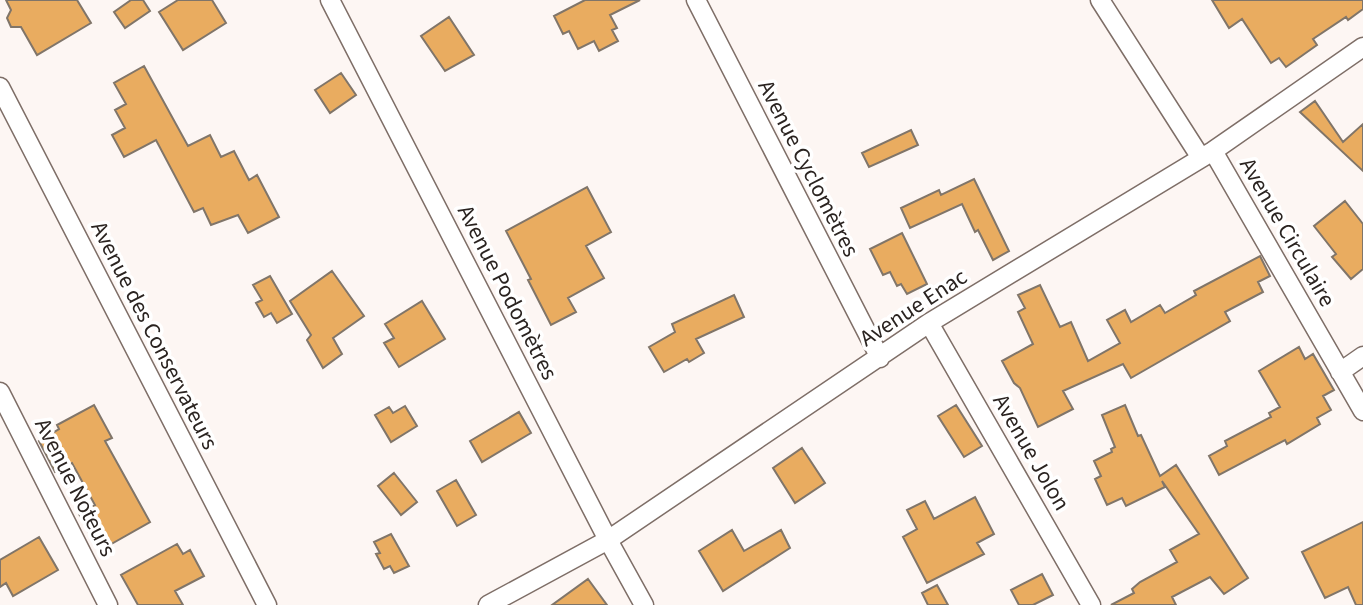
<svg xmlns="http://www.w3.org/2000/svg" width="1363" height="605" font-family="'Source Sans 3',sans-serif">
<style>
.building{fill:#e9ac60;stroke:#807569;stroke-width:2}
.lines{fill:none;stroke-linecap:round;stroke-linejoin:round}
.street-casing{stroke:#7e6e67;stroke-width:21}
.street{stroke:#fff;stroke-width:18}
.labels{text-anchor:middle;stroke-width:7;stroke-linejoin:round;paint-order:stroke}
.street-label{font-size:23px;fill:#2a2320;stroke:#fff}
</style>
<rect width="100%" height="100%" fill="#fdf6f3"/>
<path class="building" d="M6,0H77L91,23L37,55L21,27H11L7,18L11,10Z
M131,0H143L150,11L125,28L114,12Z
M178,0H212L226,23L183,50L159,12Z
M585,0H640L610,15L617,28L612,30L618,41L599,51L594,41L578,49L569,31L563,34L554,16Z
M1212,0H1363V9L1348,20L1346,17L1313,39L1317,45L1286,67L1279,58L1271,63L1242,19L1229,28Z
M449,17L474,55L445,71L421,36Z
M144,66L188,146L210,135L221,157L234,151L249,180L257,175L279,217L248,233L238,215L211,225L203,208L194,212L156,140L124,157L112,135L125,128L115,110L126,104L114,83Z
M341,73L356,95L330,113L315,90Z
M1315,101L1343,142L1363,124V171L1300,112Z
M911,130L918,145L869,167L862,153Z
M974,179L1009,251L993,260L978,230L975,232L962,204L910,228L901,208L939,190L941,195Z
M587,187L611,232L586,246L604,278L568,298L576,312L551,325L528,280L531,279L506,231Z
M1345,201L1363,224V269L1351,279L1332,257L1336,254L1314,226Z
M902,233L927,284L907,294L901,284L897,286L890,272L883,275L870,249Z
M1260,256L1270,276L1258,282L1263,292L1225,312L1230,321L1131,378L1123,364L1063,391L1073,409L1038,427L1020,388L1014,383L1002,361L1033,344L1018,312L1025,308L1018,295L1040,285L1060,327L1071,322L1088,361L1120,343L1107,320L1125,310L1131,322L1160,305L1165,313L1196,295L1194,291Z
M332,271L364,316L333,338L342,354L323,368L307,340L311,335L290,301Z
M270,276L292,314L277,323L271,313L264,317L256,303L262,300L253,285Z
M734,295L744,317L696,339L704,353L689,362L687,359L664,372L649,347L675,332L672,324Z
M422,301L445,339L399,367L384,343L394,338L385,324Z
M1299,347L1305,359L1313,354L1334,390L1323,396L1331,410L1317,418L1320,424L1287,444L1285,440L1219,475L1209,456L1227,446L1225,441L1271,417L1269,413L1280,407L1259,371Z
M94,405L112,438L105,441L150,522L99,551L79,514L95,505L72,463L55,472L39,441L59,429L57,425Z
M956,405L982,446L964,457L938,416Z
M1125,405L1138,436L1141,435L1160,476L1176,465L1248,578L1224,594L1210,577L1172,597L1176,605H1111L1134,593L1132,589L1140,582L1177,562L1170,550L1199,534L1162,481L1165,487L1126,506L1122,498L1107,505L1095,479L1101,476L1094,461L1112,452L1111,449L1115,447L1102,415Z
M405,406L417,426L391,442L375,415L389,407L393,413Z
M519,412L531,433L482,462L470,441Z
M802,448L825,483L795,503L773,468Z
M394,473L417,502L401,515L378,486Z
M456,480L476,515L457,526L437,491Z
M975,497L994,534L977,543L984,554L927,583L903,537L917,529L907,510L925,501L934,519Z
M1363,522V605H1356L1348,587L1325,598L1302,552Z
M732,530L744,551L781,530L790,548L723,591L699,551Z
M391,534L409,566L394,573L390,566L384,569L376,554L380,553L374,542Z
M39,537L58,570L13,596L6,583L0,587V560Z
M177,544L183,554L190,550L204,576L175,591L183,605H138L121,575Z
M1042,574L1053,595L1033,605H1019L1011,590Z
M588,579L607,605H552Z
M937,585L948,605H928L922,593Z"/>
<g class="lines">
<defs>
<path id="street" d="M330,0L608,540L644,605
M696,0L880,358
M1100,0L1201,158
M0,87L267,605
M1213,151L1363,411
M929,323L1091,605
M1340,372L1363,356
M0,392L108,605
M488,605L608,540L929,323L1213,151L1363,47"/>
</defs>
<use href="#street" class="street-casing"/>
<use href="#street" class="street"/>
</g>
<g class="labels">
<g class="street-label">
<text transform="translate(809 168) rotate(63)" y="8">Avenue Cyclomètres</text>
<text transform="translate(1288 232) rotate(60)" y="8">Avenue Circulaire</text>
<text transform="translate(508 292) rotate(63)" y="8">Avenue Podomètres</text>
<text transform="translate(913 307) rotate(-33)" y="8">Avenue Enac</text>
<text transform="translate(155 335) rotate(63)" y="8">Avenue des Conservateurs</text>
<text transform="translate(1032 452) rotate(60)" y="8">Avenue Jolon</text>
<text transform="translate(76 487) rotate(63)" y="8">Avenue Noteurs</text>
</g>
</g>
</svg>
